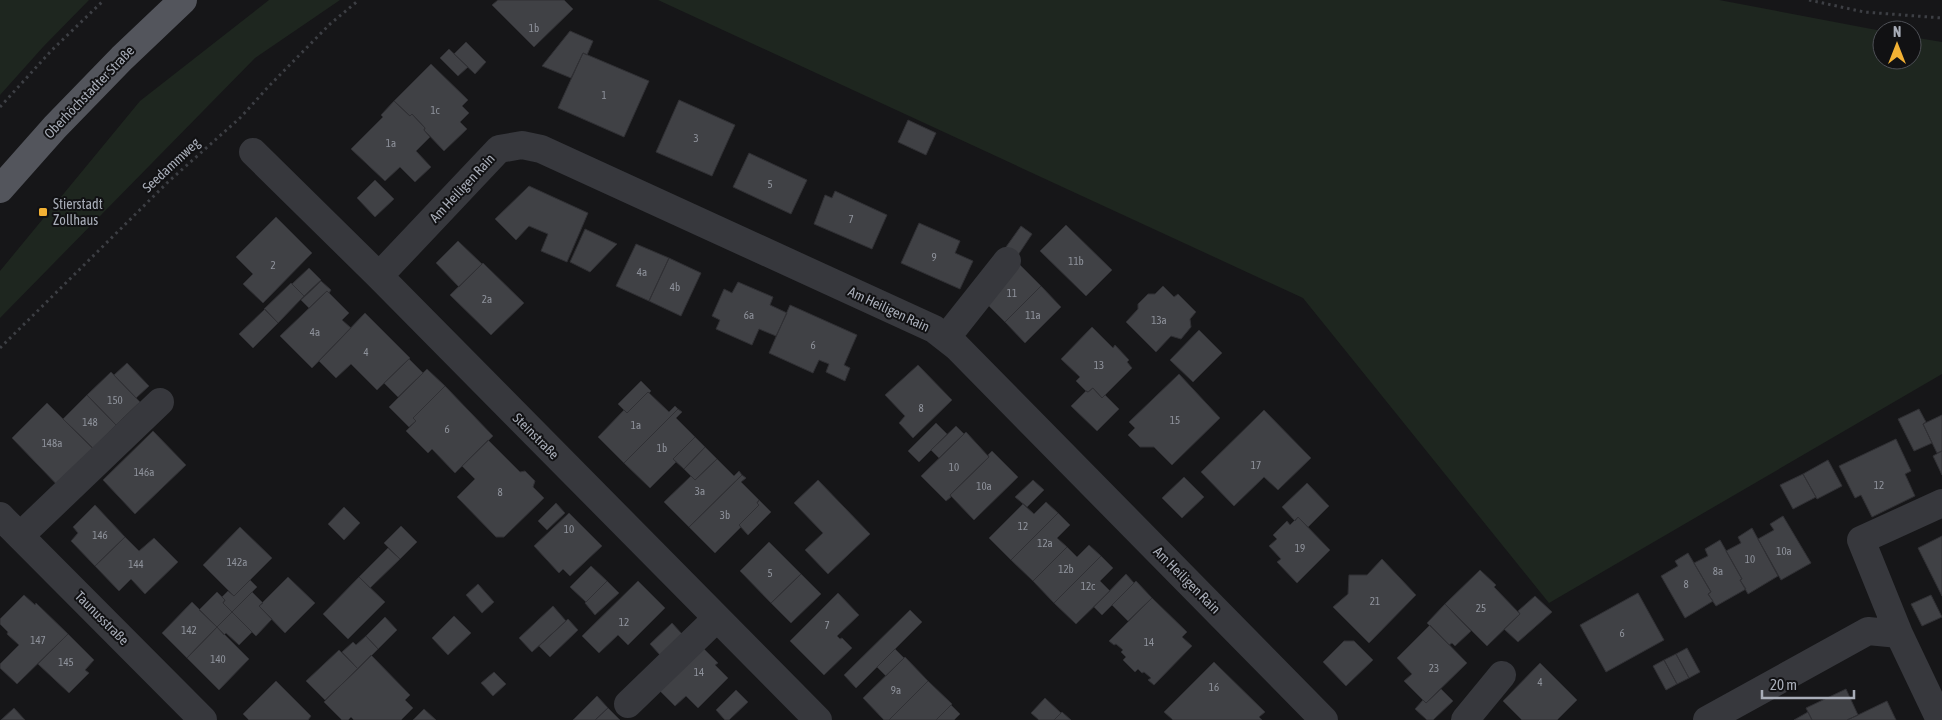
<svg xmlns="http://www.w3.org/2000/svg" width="1942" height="720" font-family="'Asap Condensed',sans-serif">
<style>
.green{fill:#1e261f}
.building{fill:#404145;stroke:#303034}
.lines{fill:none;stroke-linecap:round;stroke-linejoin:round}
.path{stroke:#3d3f44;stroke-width:3;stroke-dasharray:2.5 4;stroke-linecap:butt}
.minor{stroke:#37383d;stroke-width:28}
.major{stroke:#53555c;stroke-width:28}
.poi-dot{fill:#f2b134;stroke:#111113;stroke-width:2}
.labels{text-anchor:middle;stroke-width:4;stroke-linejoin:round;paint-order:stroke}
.number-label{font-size:11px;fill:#8e929b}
.street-label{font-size:14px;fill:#a8adb8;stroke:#111113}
.poi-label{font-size:14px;fill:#a8adb8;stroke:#111113;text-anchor:start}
</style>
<rect width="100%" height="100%" fill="#161618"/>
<path class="green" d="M0,0H89L43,47L0,95Z
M269,0H340L255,58L0,318V271L140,101Z
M658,0H1719L1882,31V60H1912V37L1942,42V374L1549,603L1303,298Z"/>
<path class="building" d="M498,0H564L573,9L534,47L492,5Z
M570,31L593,41L587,55L583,53L571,78L542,66Z
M466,42L486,62L475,74L454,54Z
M449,49L468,67L458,76L440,58Z
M583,53L649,81L624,137L558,108Z
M431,64L468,100L462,106L469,113L460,122L467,129L444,151L424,130L425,128L412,114L410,116L394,101Z
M679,100L735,125L712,176L656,152Z
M394,101L410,116L412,114L425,128L424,130L430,137L416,151L431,167L415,182L400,167L385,181L351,149L383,117L381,115Z
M908,120L936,133L926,155L898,142Z
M749,153L807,180L791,214L733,187Z
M375,180L394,199L375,217L357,198Z
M529,186L588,213L567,262L541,251L548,234L529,226L516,240L495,219Z
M835,191L887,215L872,249L814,224L825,195L832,198Z
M276,217L312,253L263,303L243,284L253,274L236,257Z
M919,223L960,241L955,253L973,261L960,289L901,263Z
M1066,225L1112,270L1086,296L1040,251Z
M1021,226L1032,234L1018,255L1006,247Z
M585,229L617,244L590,272L570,262Z
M458,241L482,264L459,287L436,263Z
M636,244L669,258L649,301L616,286Z
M669,258L701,273L681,316L649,301Z
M483,263L524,303L491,335L450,295Z
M1020,265L1041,286L1005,322L984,301Z
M309,268L321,280L304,296L292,284Z
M321,281L331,290L329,293L327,291L309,308L301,300Z
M738,282L773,297L770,305L787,313L776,336L759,329L752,345L716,329L720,320L712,316L724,289L732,293Z
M291,283L304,296L278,323L264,309Z
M1041,286L1061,307L1025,343L1005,322Z
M1163,286L1174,297L1178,294L1196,312L1190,319L1191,327L1181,339L1171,336L1156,352L1126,322L1138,309V304L1148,294H1155Z
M327,291L349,313L342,320L351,328L312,368L280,336Z
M790,305L857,335L844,365L850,368L845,381L826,372L829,364L819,360L813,373L769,353Z
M265,309L278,323L253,348L239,334Z
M365,313L410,358L377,390L351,364L336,378L319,361Z
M1092,327L1113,348L1115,345L1129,360L1127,362L1132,368L1102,398L1093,388L1088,392L1086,391L1076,381L1080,377L1061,359Z
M1199,330L1222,353L1193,382L1170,360Z
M409,359L423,373L398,397L384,383Z
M127,363L149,386L136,398L114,375Z
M918,365L952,400L913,438L899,423L905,416L885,395Z
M427,369L445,386L413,418L416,421L409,427L389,407Z
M111,372L140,402L116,425L87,395Z
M1179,374L1220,418L1172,465L1154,447H1140L1128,435L1135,428L1129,422Z
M641,381L651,391L649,393L648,392L627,413L618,404Z
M445,386L493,436L455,473L432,449L428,453L406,431L416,421L413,418Z
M1093,388L1102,398L1105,395L1119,409L1097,431L1071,406L1086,391L1088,392Z
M648,392L669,412L675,406L678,409L624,463L598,437L624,410L627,413Z
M87,395L116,425L93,448L63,419Z
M47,403L101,457L64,492L12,438Z
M678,409L682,412L676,418L695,437L673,459L676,462L650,488L624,463Z
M1919,409L1926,422L1923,424L1932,443L1914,451L1898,419Z
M1264,410L1311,458L1278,490L1264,477L1234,506L1201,472Z
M1942,415V451L1937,453L1923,424Z
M936,423L947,434L919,462L908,451Z
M956,426L964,434L939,458L931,450Z
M153,431L186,465L135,514L103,480Z
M966,432L989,457L950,495L951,497L946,501L921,476Z
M695,437L705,447L684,469L673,459Z
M1896,439L1911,471L1905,474L1915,496L1872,517L1861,495L1855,498L1839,466Z
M488,440L520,472L525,471L535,481L533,487L544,498L504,537H496L457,497L475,479L462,466Z
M705,447L717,459L695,480L684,469Z
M992,451L1018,477L974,520L950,495L989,457L988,455Z
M1942,451V475L1933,456Z
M717,459L734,476L739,471L742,475L689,527L664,502L691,476L695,480Z
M1828,460L1842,486L1817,499L1803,474Z
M1803,474L1816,497L1793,509L1780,485Z
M742,475L746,478L741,482L759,500L757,503L759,505L739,525L741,527L715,553L689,527Z
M1184,477L1204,497L1182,518L1162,498Z
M818,480L870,534L828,574L805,550L823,533L794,503Z
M1033,480L1044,490L1027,507L1015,497Z
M1307,483L1329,506L1308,527L1298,517L1295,521L1282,507Z
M759,500L771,512L748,535L739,525L759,505L757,503Z
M1046,502L1058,513L1011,560L989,538L1023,504L1034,514Z
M556,503L565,513L547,530L538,521Z
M95,505L125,537L95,566L71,541L78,533L73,527Z
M344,507L360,523L344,540L328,524Z
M569,513L602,546L570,576L563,569L559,573L534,546Z
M1058,513L1070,525L1057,538L1067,547L1033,581L1011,560Z
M1783,516L1811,563L1781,580L1758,539L1774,530L1770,524Z
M1298,517L1330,550L1297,583L1277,562L1281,559L1269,546L1277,539L1273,535L1287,521L1290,525Z
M401,526L417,542L400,559L384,543Z
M240,527L272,558L234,596L203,565Z
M1752,528L1778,576L1748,594L1740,580L1742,579L1726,551L1741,543L1738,537Z
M1942,536V596L1918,548Z
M125,537L139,551L154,538L178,562L145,594L131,579L119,591L95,566Z
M1720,540L1742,579L1740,580L1746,589L1716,606L1708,594L1711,592L1694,563L1708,556L1705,549Z
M769,542L801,574L771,603L740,571Z
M1089,545L1101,556L1054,603L1033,581L1067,547L1077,557Z
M388,548L400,559L370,588L359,577Z
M1688,553L1711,592L1708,594L1713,601L1685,618L1661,576L1678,566L1675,561Z
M1101,556L1113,568L1100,581L1110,591L1076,624L1054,603Z
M1382,559L1416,595L1369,643L1333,607L1348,594L1349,575H1367Z
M591,566L607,581L586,602L570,587Z
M1480,570L1496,585L1494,587L1520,614L1487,646L1445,604Z
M801,574L821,594L791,623L771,603Z
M1126,574L1134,583L1102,615L1094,607Z
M288,577L315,603L285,633L259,606Z
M359,577L385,602L348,639L323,614Z
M250,580L257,587L232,612L223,603L225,600L222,597L228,591L234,596Z
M607,581L619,593L595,615L585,603Z
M638,581L665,608L628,645L618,635L599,653L582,636Z
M1136,581L1152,598L1128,621L1112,605Z
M478,584L494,602L482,613L466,595Z
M217,592L225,600L223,603L232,612L217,627L199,610Z
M252,592L263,603L259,606L272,619L256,636L232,612Z
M838,593L859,615L837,636L840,639L842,638L852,648L824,675L790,641Z
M1638,593L1664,640L1606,672L1580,625Z
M24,595L35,605L36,603L68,634L17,684L0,668V664L19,645L7,634L8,632L0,624V619Z
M1931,595L1942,617L1922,626L1911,604Z
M1535,596L1552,612L1518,642L1504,629L1520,614L1518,611Z
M1152,598L1187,632L1182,637L1192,646L1154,685L1148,680L1151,678L1144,672L1142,673L1138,669L1135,672L1123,660L1126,657L1121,652L1123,650L1116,644L1114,645L1109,641Z
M192,602L217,627L187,658L162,633Z
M1445,604L1471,631L1455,646L1452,643L1449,645L1427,623Z
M553,606L566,621L532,652L519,638Z
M910,610L922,622L856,688L844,675Z
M232,612L252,632L239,645L226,633L224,635L217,627Z
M454,616L471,633L448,655L432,638Z
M385,617L397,630L378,649L366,636Z
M568,619L578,630L550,657L539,646Z
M672,623L682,634L660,655L650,644Z
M1430,625L1467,663L1426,703L1404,681L1412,674L1397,658Z
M217,627L249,659L219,690L187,658Z
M68,634L94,660L85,670L89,673L69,693L38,664Z
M366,636L378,649L358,669L342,652L353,642L356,645Z
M1344,641H1354L1373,660L1346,686L1323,662Z
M702,647L718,663L715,665L728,678L698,708L686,696L675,706L659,690Z
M1687,648L1700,672L1689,678L1676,654Z
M895,649L904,658L886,676L877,667Z
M339,650L358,669L325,700L306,681Z
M1676,654L1689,678L1677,684L1664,660Z
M371,655L410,695L405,700L413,708L401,720H354L351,717L348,720H342L324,702Z
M905,657L928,681L889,720H884L863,698Z
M1664,660L1677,684L1666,690L1653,666Z
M1214,662L1265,712L1259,717L1262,720H1173L1164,712Z
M1540,663L1577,700L1557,720H1522L1503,701Z
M494,672L506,684L493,696L481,683Z
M276,681L311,716L308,720H249L243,714Z
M928,681L952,704L936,720H889Z
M1441,689L1453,701L1433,720H1427L1415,709L1423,700L1426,703Z
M1846,689L1858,715L1847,720H1812L1806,708Z
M736,690L748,702L729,720H725L716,710Z
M597,696L608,708L595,720H573Z
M1045,698L1061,713L1054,720H1039L1031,713Z
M1887,701L1896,720H1847L1858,715Z
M951,705L960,714L954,720H936Z
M14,708L25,720H1Z
M608,708L620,720H595Z
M424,709L436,720H413Z
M1062,712L1071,720H1054Z
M1808,712L1812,720H1794Z"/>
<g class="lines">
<path class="path" d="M1809,0L1864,12L1942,18
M0,107L51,51L104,0
M0,348L168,182L241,117L269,86L330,24L359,0"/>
<path class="minor" d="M253,152L379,276L818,720
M379,276L499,149L522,145L541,149L934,329L957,347L1324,720
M946,338L1007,261
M0,516L203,720
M20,536L160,402
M1899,634L1861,540L1942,503
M628,704L717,618
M1465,720L1502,675
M1707,720L1868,631L1899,634L1940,720"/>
<path class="major" d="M0,189L55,127L122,58L183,0"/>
</g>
<rect class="poi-dot" x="38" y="207" width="10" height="10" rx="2.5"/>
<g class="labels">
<g class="number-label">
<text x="534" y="32">1b</text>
<text x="604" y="99">1</text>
<text x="435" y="114">1c</text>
<text x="696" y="142">3</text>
<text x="391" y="147">1a</text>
<text x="770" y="188">5</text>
<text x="851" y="223">7</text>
<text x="934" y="261">9</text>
<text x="1076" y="265">11b</text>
<text x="273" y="269">2</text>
<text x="642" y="276">4a</text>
<text x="675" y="291">4b</text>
<text x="1012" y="297">11</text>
<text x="487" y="303">2a</text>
<text x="749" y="319">6a</text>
<text x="1033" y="319">11a</text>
<text x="1159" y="324">13a</text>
<text x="315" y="336">4a</text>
<text x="813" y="349">6</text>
<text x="366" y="356">4</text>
<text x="1099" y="369">13</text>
<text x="115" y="404">150</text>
<text x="921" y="412">8</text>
<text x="1175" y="424">15</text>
<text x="90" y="426">148</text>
<text x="636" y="429">1a</text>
<text x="447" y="433">6</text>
<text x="52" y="447">148a</text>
<text x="662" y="452">1b</text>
<text x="1256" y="469">17</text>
<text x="954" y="471">10</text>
<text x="144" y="476">146a</text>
<text x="1879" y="489">12</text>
<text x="984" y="490">10a</text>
<text x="700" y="495">3a</text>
<text x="500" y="496">8</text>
<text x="725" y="519">3b</text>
<text x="1023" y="530">12</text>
<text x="569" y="533">10</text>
<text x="100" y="539">146</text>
<text x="1045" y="547">12a</text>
<text x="1300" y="552">19</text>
<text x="1784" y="555">10a</text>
<text x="1750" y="563">10</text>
<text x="237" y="566">142a</text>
<text x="136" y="568">144</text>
<text x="1066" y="573">12b</text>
<text x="1718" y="575">8a</text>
<text x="770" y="577">5</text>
<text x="1686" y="588">8</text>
<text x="1088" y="590">12c</text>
<text x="1375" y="605">21</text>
<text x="1481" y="612">25</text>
<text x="624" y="626">12</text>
<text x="827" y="629">7</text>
<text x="189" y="634">142</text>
<text x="1622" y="637">6</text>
<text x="38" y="644">147</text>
<text x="1149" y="646">14</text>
<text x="218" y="663">140</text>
<text x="66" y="666">145</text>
<text x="1434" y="672">23</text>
<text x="699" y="676">14</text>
<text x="1540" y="686">4</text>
<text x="1214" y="691">16</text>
<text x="896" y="694">9a</text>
</g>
<g class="street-label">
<text transform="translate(89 92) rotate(-46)" y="5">Oberhöchstadter Straße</text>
<text transform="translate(171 165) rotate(-43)" y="5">Seedammweg</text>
<text transform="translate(462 188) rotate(-47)" y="5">Am Heiligen Rain</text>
<text transform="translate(889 309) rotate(25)" y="5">Am Heiligen Rain</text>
<text transform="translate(536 436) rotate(45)" y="5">Steinstraße</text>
<text transform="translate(1187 580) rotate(45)" y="5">Am Heiligen Rain</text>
<text transform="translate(102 618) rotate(45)" y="5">Taunusstraße</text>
</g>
<g class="poi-label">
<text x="53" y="209">Stierstadt<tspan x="53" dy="16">Zollhaus</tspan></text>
</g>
</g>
<g transform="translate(1897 45)"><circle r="24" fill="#111113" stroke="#4d4f55"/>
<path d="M0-4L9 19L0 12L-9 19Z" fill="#f2b134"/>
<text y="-8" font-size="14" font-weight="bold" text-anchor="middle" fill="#a8adb8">N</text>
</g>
<path d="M1762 690v8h92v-8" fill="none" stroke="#a8adb8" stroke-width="2.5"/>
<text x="1770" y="690" font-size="15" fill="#a8adb8" stroke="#111113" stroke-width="4" paint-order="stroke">20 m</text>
</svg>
